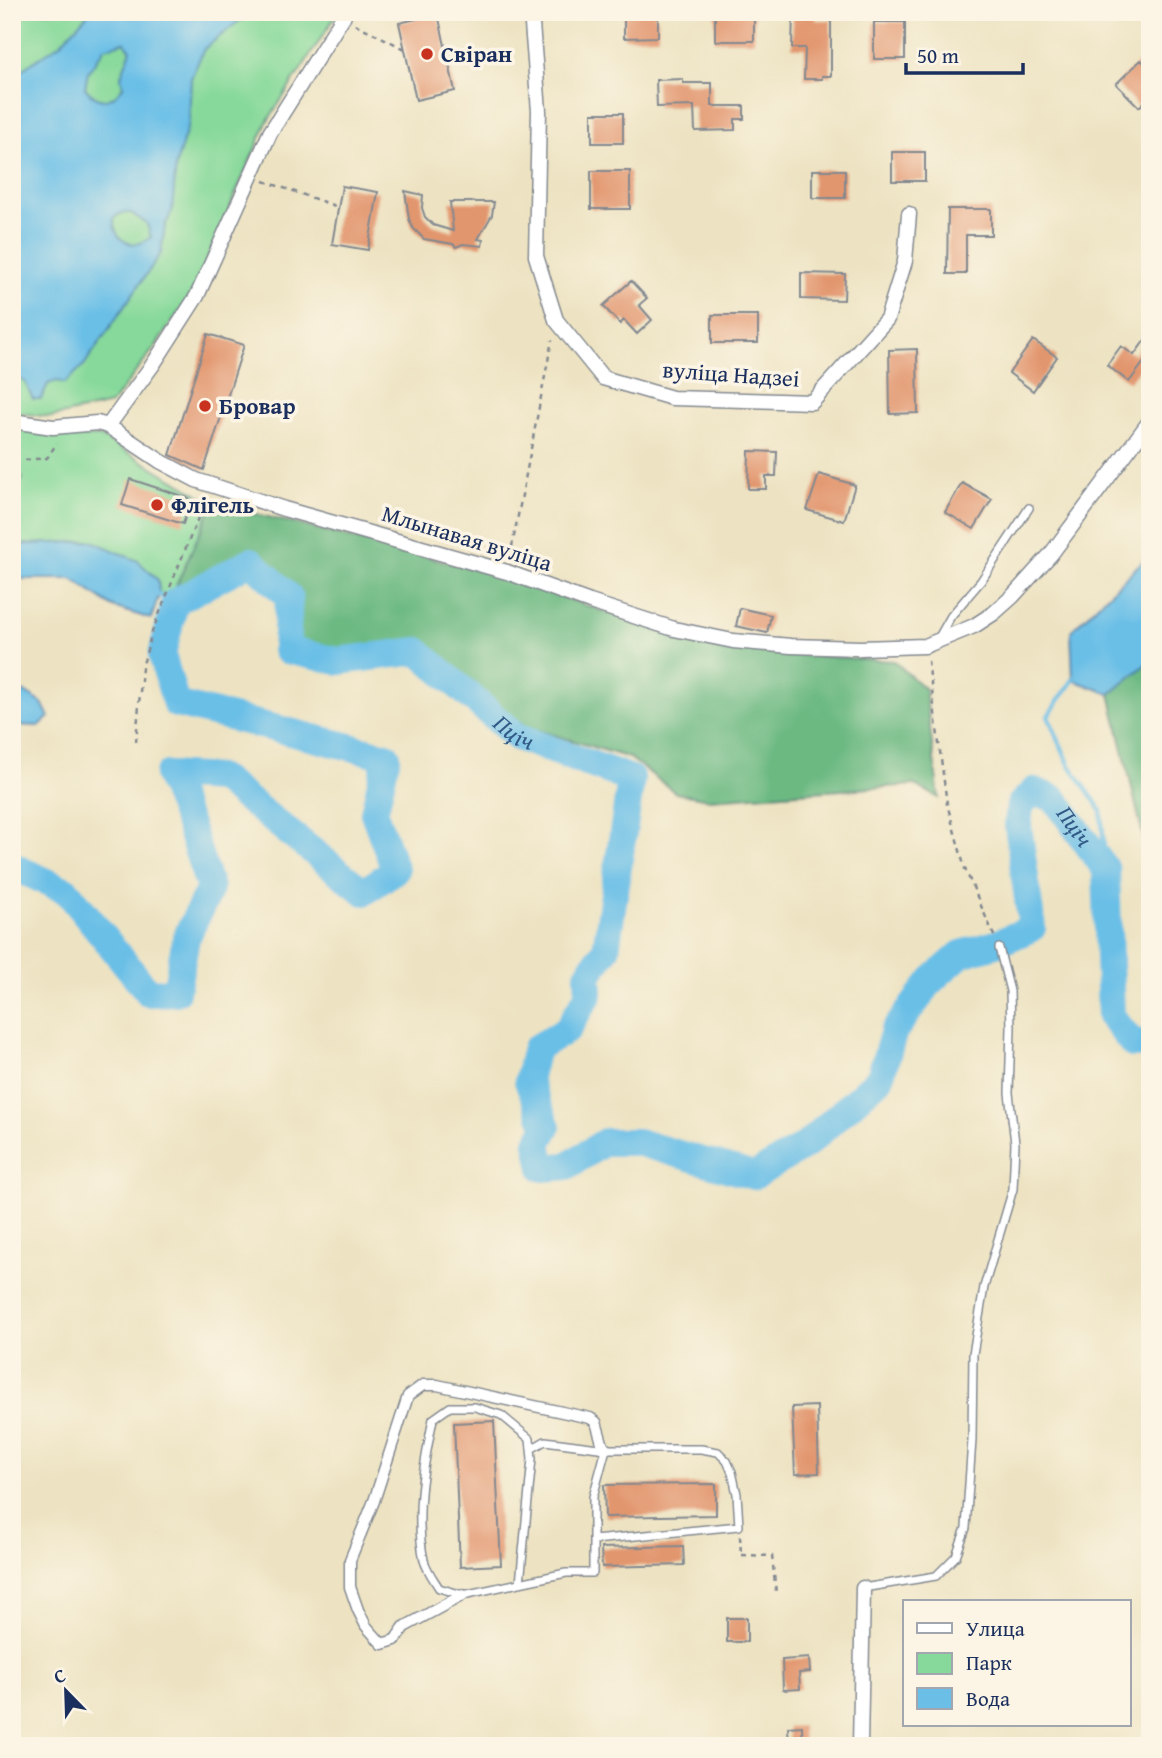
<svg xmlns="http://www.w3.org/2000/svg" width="1162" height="1758" font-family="'Gentium Book Plus',serif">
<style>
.green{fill:#86d99a;stroke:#50847c;stroke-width:2}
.forest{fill:#6cb982;stroke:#447470;stroke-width:2}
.water{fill:#6bbfe7;stroke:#4377a2;stroke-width:2;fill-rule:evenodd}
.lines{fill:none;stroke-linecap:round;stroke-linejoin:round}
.stream{stroke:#6bbfe7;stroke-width:4.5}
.river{stroke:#6bbfe7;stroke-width:28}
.building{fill:#e2966e}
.service-casing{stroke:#848990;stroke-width:10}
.pedestrian-casing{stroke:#848990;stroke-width:13}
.minor-casing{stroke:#848990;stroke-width:17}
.path{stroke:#848990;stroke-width:2.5;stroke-dasharray:5 5;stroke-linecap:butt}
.service{stroke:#fff;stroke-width:7}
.pedestrian{stroke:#fff;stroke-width:10}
.minor{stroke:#fff;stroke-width:14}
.poi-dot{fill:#c8321e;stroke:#fcf5e5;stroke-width:2.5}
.labels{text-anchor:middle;stroke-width:7;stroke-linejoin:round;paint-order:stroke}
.poi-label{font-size:23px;font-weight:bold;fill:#1b2f5e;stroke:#fcf5e5;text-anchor:start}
.street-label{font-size:23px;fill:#1b2f5e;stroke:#fcf5e5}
.water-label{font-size:24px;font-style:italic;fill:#335a87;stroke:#fcf5e5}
</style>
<rect width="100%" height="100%" fill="#fcf5e5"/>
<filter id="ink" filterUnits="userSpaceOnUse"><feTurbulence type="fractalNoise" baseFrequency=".0143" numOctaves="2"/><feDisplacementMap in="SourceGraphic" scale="14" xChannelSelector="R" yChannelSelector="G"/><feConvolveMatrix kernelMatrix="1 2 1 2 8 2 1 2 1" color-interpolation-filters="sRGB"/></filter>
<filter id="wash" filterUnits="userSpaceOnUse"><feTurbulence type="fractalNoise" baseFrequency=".00686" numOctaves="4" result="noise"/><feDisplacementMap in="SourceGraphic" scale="28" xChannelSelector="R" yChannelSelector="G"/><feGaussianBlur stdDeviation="1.57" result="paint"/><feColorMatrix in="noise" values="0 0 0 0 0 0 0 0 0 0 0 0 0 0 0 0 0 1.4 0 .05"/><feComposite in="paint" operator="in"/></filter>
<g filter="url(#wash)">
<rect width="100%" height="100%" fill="#ede3c2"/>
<path class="green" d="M12,12H338L267,122L193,291L155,347L111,404L51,417L12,412Z
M12,430L53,436L101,437L213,503L173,593L159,595L158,580L92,541L12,545V501L23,478L12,468Z"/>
<path class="forest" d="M213,503L503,576L668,634L784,654L894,661L925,689L939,798L915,785L708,799L676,793L630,758L527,727L418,647L339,657L291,646L297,598L251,557L178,596L173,593Z
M1150,651V866L1110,694Z"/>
<path class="water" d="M90,12H258L239,21L204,49L191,78L189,122L176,164L172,211L165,226L161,253L84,365L65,383L56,381L48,384L41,399H33L25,382L18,378L12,380V80L23,69L60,44ZM124,42L131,50L121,76L123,87C111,104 99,104 85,88L88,72L105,48ZM122,213H131L147,224L151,237C134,252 112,241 114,217Z
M92,541L138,561L158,580L159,595L151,619L113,607L72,579H12V545Z
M1150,554V657L1147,663L1110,694L1073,680L1071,631Z
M23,691L42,703L49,717L39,726L12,725V692Z"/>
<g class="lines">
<path class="stream" d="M157,594L175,602
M1073,680L1048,716L1069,764L1101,810L1106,870"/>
<path class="river" id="s1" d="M12,866L67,891L149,993L176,992L186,938L210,888L188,822L168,775L220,778L364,892L395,870L374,813L387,756L176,704L162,655L175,602L251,561L289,597L286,650L338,661L418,651L517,737L631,779L606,949L588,975L589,994L567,1030L536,1048L528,1081L547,1127L538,1143L543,1168L567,1166L605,1142H637L754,1176L806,1145L880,1078L894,1031L932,980L961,954L996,944L1032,928L1018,826L1020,805L1034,791L1055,799L1106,870L1111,1016L1133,1044L1150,1042"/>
</g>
<g id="blocks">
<path class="building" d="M624,12H655L656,18H658V37L624,38Z
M715,12H754V41H715Z
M793,12H816V20H831V76H822V79H804L805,48H792Z
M438,14L455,91L416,100L399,23Z
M874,22H905V59H874Z
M1141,60L1150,69V97L1139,107L1116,84Z
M683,79V83H712V106H744V119H735V130L695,131L694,106L657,107L656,80Z
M592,113H623V143H592Z
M892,152H925V181H892Z
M812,170H845V198H812Z
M591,171H630V209H591Z
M342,186L378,192L368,250L332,244Z
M405,191L423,195L422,208L425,217L433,225L453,231L450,202H494L492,215L478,239L483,240L482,246L463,244L456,247L453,244L424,239L413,228L409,219Z
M948,209H991V235H966V274H947Z
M801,273L845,274L844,300L801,299Z
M631,281L647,298L639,305L652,320L637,334L624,320L620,324L603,306Z
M712,315H758V343H712Z
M1150,333V354L1129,382L1107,365L1121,346L1134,355Z
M208,334L244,345L204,470L170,455Z
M1033,340L1057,357L1033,391L1009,373Z
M917,349L918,413L890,414L889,350Z
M749,451L777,452L776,476H766V489H748Z
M819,474L855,485L844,521L807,510Z
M130,479L191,499L183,524L122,505Z
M962,483L992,499L974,529L945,512Z
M740,608L771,615L767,633L736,626Z
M817,1406L819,1473L795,1474L792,1407Z
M494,1421L501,1565L460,1567L454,1423Z
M716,1484V1515L605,1517L604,1485Z
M683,1546L684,1565L602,1567L601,1548Z
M727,1618H747V1642H727Z
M809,1658L810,1672L799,1673L800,1689L783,1690L782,1660Z
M802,1726L803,1746H789L788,1727Z"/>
</g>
</g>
<g filter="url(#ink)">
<use href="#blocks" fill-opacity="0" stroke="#848990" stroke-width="2"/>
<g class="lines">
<defs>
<path id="service" d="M938,639L951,616L981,581L1029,508
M531,1449L545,1441L606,1449H701L718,1452L727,1461L732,1472L737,1494L739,1526L594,1540
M520,1583L532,1459L530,1439L501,1415L475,1407H450L433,1419C424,1464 414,1514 424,1560C426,1569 434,1580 439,1588L463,1595L566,1573H593V1497L606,1449
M863,1588L936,1576L956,1556L966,1528L972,1440L973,1354L984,1287L1013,1189L1015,1143L1009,1093L1011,1028L1010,991L999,948"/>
<path id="pedestrian" d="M463,1595L404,1627L395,1640L382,1644L366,1626L358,1610L350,1587V1560L374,1501L408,1396L423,1385H437L590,1418L596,1422L603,1446L606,1449"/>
<path id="minor" d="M531,12L539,111L536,256L556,320L603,378L672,398L812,402L887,319L905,261L909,214
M12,421L53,427L97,423L108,426L160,461L196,480L284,509L507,572L590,602L674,629L733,641L791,646L860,648L925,646L974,626L994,613L1012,597L1051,554L1150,421
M108,426L154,363L197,296L270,133L346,12
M860,1746L863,1588"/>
</defs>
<use href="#service" class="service-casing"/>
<use href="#pedestrian" class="pedestrian-casing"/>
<use href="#minor" class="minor-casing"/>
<path class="path" d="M355,24L405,49
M264,181L338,207
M25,460L47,458L57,443
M510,557L552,340
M928,661L947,804L965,869L995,938
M136,742L142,668L152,632L206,498
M740,1536L741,1555L772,1556L776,1593"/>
<use href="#service" class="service"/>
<use href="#pedestrian" class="pedestrian"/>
<use href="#minor" class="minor"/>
</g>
</g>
<g class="poi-dot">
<circle cx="427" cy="54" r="7"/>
<circle cx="205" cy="406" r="7"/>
<circle cx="157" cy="505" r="7"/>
</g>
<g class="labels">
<g class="poi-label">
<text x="441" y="62">Свіран</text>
<text x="219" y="414">Бровар</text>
<text x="171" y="513">Флігель</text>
</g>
<g class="street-label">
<text transform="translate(731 374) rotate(4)" y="8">вуліца Надзеі</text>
<text transform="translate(467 538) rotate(17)" y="8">Млынавая вуліца</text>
</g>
<g class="water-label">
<text dy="8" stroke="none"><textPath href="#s1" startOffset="1617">Пціч</textPath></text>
<text dy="8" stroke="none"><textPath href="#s1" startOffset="2982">Пціч</textPath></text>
</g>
</g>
<rect width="1162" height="1758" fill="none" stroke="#fcf5e5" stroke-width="42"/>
<rect x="903" y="1600" width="228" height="126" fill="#fcf5e5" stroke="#a2a6af" stroke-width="2"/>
<rect x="917" y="1623" width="35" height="10" fill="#ffffff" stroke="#a2a6af" stroke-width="2"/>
<text x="966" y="1636" font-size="21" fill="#1b2f5e">Улица</text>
<rect x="917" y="1653" width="35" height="21" fill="#86d99a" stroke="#a2a6af" stroke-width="2"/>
<text x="966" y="1670" font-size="21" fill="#1b2f5e">Парк</text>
<rect x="917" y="1688" width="35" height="21" fill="#6bbfe7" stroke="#a2a6af" stroke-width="2"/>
<text x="966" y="1706" font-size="21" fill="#1b2f5e">Вода</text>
<g transform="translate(66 1691) rotate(337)" stroke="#fcf5e5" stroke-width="5" paint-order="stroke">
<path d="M0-5L12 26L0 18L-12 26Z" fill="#1b2f5e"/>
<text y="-10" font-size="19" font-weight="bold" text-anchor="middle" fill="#1b2f5e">С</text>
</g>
<path d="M906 63v10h117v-10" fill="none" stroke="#1b2f5e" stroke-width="3.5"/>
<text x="917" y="63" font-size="21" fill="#1b2f5e" stroke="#fcf5e5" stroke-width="5" paint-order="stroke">50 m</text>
</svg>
